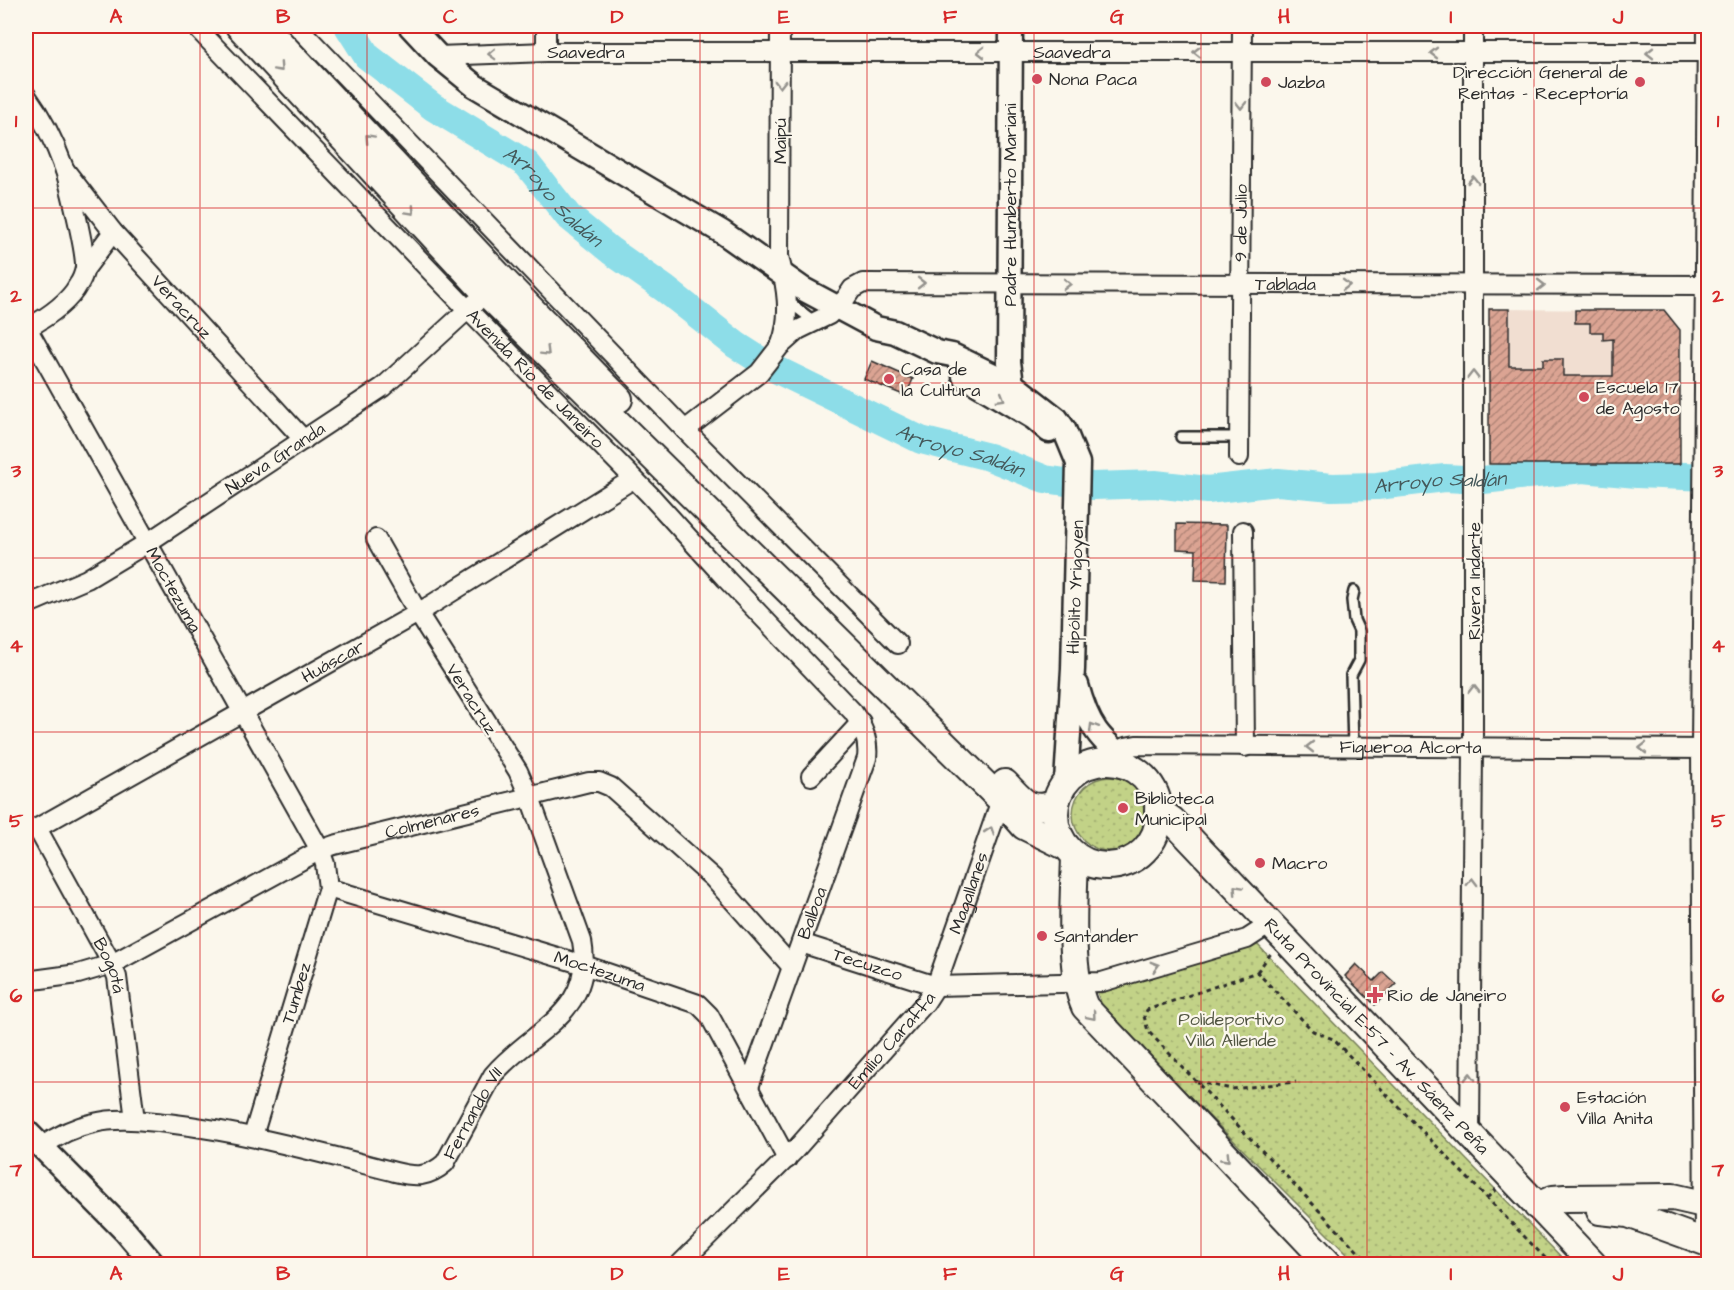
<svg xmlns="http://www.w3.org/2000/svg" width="1734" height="1290" font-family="'Architects Daughter',sans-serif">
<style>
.built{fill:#f1ded1}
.green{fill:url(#green-dots);stroke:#767e59;stroke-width:1.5}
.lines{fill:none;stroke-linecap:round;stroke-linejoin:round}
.river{stroke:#8ddde8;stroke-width:28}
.building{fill:url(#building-hatch);stroke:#2b2b2b;stroke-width:1.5}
.service-casing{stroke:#2b2b2b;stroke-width:14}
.minor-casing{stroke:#2b2b2b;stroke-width:22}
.tertiary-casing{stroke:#2b2b2b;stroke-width:27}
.secondary-casing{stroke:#2b2b2b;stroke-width:30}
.path{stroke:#2b2b2b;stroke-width:3;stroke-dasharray:4.5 4.5;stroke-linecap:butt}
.service{stroke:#fbf7ec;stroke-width:9}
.minor{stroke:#fbf7ec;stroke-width:18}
.tertiary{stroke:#fbf7ec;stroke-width:22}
.secondary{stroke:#fbf7ec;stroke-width:26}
.oneway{stroke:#93918c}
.grid{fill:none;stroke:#d62828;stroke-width:1.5;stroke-opacity:0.55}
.poi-dot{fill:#d1495b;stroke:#fbf7ec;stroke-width:2}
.labels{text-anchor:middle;stroke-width:4.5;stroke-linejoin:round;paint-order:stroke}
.street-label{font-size:18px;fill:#2b2b2b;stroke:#fbf7ec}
.poi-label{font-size:18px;fill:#2b2b2b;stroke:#fbf7ec;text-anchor:start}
.park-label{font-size:18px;fill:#515542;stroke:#fbf7ec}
.water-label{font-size:20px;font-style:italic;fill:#44585a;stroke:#fbf7ec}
.neatline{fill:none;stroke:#d62828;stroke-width:2}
.grid-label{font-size:20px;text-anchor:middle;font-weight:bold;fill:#d62828}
</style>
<defs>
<pattern id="green-dots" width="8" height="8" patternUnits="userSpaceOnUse" patternTransform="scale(1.5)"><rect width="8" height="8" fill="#c2d287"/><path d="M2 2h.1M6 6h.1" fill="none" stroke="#a7b475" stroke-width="1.8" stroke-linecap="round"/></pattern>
<pattern id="building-hatch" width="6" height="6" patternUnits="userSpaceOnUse" patternTransform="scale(1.5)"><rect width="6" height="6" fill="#dba493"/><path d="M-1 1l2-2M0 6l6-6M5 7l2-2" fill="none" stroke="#b28678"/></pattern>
</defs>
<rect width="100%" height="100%" fill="#fbf7ec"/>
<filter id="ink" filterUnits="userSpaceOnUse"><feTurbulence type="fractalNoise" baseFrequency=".0167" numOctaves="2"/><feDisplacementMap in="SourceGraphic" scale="12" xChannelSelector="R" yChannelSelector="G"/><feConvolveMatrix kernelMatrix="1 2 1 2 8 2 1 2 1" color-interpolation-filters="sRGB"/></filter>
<g filter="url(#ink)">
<path class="built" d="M1489,309L1664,310L1680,330V464H1489Z"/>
<path class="green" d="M1073 814a37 37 0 1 1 74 0a37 37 0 1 1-74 0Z
M1253,940L1568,1264H1357L1137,1044L1103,1008L1095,987Z"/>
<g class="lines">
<path class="river" id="s1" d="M348,26L367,56L433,107L527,164L568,216L611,251L665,289L736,345L769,366L921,440L989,457L1045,479L1093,486L1155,484L1207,490L1278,482L1332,487L1377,486L1445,478L1483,480L1583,469L1637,474L1708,477"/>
</g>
<path class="building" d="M1489,309H1509V366H1543V359H1563V376H1613V339L1603,340V332H1590V323H1575V310H1664L1680,330V464H1489Z
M872,361L913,379L906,396L864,379Z
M1177,524L1227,525L1226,581L1195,580L1196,550L1177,549Z
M1356,964L1374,981L1383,972L1396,984L1375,1005L1345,976Z"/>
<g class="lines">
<defs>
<path id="service" d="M789,301L798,309L815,322
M1181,437H1239
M1353,747L1351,675L1359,660V631L1354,620L1352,600L1354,591"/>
<g id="minor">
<path id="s2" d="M195,26L467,309L649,494L726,579L853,712C863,727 869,740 867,758L749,1087"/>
<path d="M297,26L685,430L898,644"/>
<path d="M780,26L779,256C786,286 792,315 781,344"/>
<path d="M546,52V26"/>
<path id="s3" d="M438,56L546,52H1708"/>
<path d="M26,95C42,117 55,143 64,168C70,185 86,253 85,268C84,273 81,281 78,285C68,304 44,319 26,329"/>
<path id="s4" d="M65,170L113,232L304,440"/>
<path d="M85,269L113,232"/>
<path id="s5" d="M27,328L320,850L325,864L328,888L253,1136"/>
<path id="s6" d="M685,430L759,373L780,346L798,330L829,315L846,298L852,289L863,283L1708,285"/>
<path id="s7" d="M1239,457L1242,26"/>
<path d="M1243,531L1245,747"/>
<path id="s8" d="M26,605L87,579L147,543L383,387L475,303"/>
<path id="s9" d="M1093,764L1125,747L1136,745L1708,749"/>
<path d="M811,776L861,722"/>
<path id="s10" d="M37,828L112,964L117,977L135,1120"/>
<path id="s11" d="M26,831L37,828L418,613L633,479"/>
<path id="s12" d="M328,888L584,965L698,1004L709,1015L787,1159"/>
<path id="s13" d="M801,943L936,986L1102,982L1247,939L1270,924"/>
<path id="s14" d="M26,981L78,974L112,964L320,850L334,845L589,782H599L611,787L713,878L792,967"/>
<path d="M1470,1136L1473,747V26"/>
<path id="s15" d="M41,1147C58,1135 74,1127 94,1123C119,1117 143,1121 167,1123C245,1132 320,1153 395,1172C415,1177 428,1178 445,1163L493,1075C532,1029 595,1014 582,941L530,798L518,771L418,613L376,539"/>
<path d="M1704,1242L1701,749L1707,26"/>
<path id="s16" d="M680,1264L795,1150L925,1003L936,986L1001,800"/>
</g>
<path id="tertiary" d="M410,26L438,56L475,86L722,232L803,289L876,328L895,332L937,352L952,355L1012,384L1057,419L1064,429L1078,463L1073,669L1066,782
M1011,26L1009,362L1012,384
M964,376L1034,418L1049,431
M1077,685C1089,730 1100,738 1134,768
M26,1131L126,1232L153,1264"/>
<g id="secondary">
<path d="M239,26L487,294L1001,800L1024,826L1065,846"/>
<path d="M264,26L503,280L619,399"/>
<circle cx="1107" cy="814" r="52"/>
<path d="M1005,783C1022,800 1029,814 1056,803"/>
<path id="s17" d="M1158,810L1172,820L1593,1264"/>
<path d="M1075,856C1074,898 1068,970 1085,1007L1329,1264"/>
<path d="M1537,1206L1553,1199L1565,1198L1673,1197L1708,1205"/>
<path d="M1600,1211L1628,1214L1708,1243"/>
</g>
</defs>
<use href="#service" class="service-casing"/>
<use href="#minor" class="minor-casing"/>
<use href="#tertiary" class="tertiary-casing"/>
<use href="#secondary" class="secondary-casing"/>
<path class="path" d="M1257,972L1272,952
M1197,1082L1232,1089L1296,1082
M1487,1198L1496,1189
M1370,1264L1148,1031L1144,1016L1147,1010L1257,972L1313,1031L1333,1039L1551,1264"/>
<use href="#service" class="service"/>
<use href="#minor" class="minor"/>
<use href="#tertiary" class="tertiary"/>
<use href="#secondary" class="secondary"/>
</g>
<defs><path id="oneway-chevron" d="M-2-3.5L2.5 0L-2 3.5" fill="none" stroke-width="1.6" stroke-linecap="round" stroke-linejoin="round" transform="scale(1.5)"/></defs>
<g class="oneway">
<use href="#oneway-chevron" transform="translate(981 52) rotate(-180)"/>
<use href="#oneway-chevron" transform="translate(1197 52) rotate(-180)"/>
<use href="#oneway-chevron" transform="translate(1434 53) rotate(-180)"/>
<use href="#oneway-chevron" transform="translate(1650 53) rotate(180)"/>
<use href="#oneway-chevron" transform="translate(492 54) rotate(178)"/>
<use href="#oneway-chevron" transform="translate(279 68) rotate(47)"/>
<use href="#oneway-chevron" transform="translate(780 84) rotate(90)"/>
<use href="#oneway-chevron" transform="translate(1241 105) rotate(90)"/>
<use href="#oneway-chevron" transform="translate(369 138) rotate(-133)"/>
<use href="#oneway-chevron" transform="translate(1473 180) rotate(-90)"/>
<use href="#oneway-chevron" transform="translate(411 211) rotate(47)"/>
<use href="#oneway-chevron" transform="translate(921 283)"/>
<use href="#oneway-chevron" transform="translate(1067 284) rotate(1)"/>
<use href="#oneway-chevron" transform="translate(1346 285)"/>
<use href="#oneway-chevron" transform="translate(1541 285)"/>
<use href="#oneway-chevron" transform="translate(546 352) rotate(45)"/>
<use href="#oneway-chevron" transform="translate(1473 375) rotate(-90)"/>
<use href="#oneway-chevron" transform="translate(1001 398) rotate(31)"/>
<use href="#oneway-chevron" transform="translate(1474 689) rotate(-90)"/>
<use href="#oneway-chevron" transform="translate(1093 727) rotate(-121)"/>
<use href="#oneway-chevron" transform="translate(1310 747) rotate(-180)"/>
<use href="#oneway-chevron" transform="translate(1643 748) rotate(-180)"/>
<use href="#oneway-chevron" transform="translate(990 831) rotate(-71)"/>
<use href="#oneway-chevron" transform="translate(1472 882) rotate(-89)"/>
<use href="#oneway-chevron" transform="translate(1237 889) rotate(-133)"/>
<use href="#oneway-chevron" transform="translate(1155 966) rotate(-16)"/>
<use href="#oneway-chevron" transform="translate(1092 1016) rotate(50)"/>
<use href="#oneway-chevron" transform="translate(1470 1077) rotate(-89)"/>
<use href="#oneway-chevron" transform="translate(1226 1158) rotate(46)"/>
</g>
</g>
<path class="grid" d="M200,26V1264M367,26V1264M533,26V1264M700,26V1264M867,26V1264M1034,26V1264M1201,26V1264M1367,26V1264M1534,26V1264M26,208H1708M26,383H1708M26,558H1708M26,732H1708M26,907H1708M26,1082H1708"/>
<g class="poi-dot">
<circle cx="1037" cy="79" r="6"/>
<circle cx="1266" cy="82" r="6"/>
<circle cx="1640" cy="82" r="6"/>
<circle cx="889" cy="379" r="6"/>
<circle cx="1584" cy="397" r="6"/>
<circle cx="1123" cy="808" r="6"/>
<circle cx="1260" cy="863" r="6"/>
<circle cx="1042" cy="936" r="6"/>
<path d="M1372 986h6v6h6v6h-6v6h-6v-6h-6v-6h6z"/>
<circle cx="1565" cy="1107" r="6"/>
</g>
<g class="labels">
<g class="street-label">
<text dy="6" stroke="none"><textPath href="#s3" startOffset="148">Saavedra</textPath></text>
<text dy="6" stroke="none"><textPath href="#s3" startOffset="634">Saavedra</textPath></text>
<text transform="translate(780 141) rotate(-90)" y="6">Maipú</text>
<text transform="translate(1010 205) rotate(-90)" y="6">Padre Humberto Mariani</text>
<text dy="6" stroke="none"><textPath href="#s7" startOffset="234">9 de Julio</textPath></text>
<text dy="6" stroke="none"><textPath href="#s6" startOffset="656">Tablada</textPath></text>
<text dy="6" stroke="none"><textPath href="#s4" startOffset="180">Veracruz</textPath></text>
<text dy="6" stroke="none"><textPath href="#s2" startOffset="490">Avenida Río de Janeiro</textPath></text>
<text dy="6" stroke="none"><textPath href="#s8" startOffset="290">Nueva Granda</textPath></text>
<text transform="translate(1474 581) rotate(-90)" y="6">Rivera Indarte</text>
<text transform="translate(1075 587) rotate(-88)" y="6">Hipólito Yrigoyen</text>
<text dy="6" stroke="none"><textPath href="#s5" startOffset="300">Moctezuma</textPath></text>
<text dy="6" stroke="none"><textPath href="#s11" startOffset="351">Huáscar</textPath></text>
<text transform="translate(472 699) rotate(58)" y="6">Veracruz</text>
<text dy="6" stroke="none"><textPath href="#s9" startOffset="322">Figueroa Alcorta</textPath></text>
<text dy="6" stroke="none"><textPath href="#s14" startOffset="441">Colmenares</textPath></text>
<text dy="6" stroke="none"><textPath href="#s16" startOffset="477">Magallanes</textPath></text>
<text transform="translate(812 913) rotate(-70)" y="6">Balboa</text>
<text dy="6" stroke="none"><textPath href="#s13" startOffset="70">Tecuzco</textPath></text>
<text dy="6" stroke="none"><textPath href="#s10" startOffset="156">Bogotá</textPath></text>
<text dy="6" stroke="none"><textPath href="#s12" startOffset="284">Moctezuma</textPath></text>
<text transform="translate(296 993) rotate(-73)" y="6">Tumbez</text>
<text dy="6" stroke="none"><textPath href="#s17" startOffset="315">Ruta Provincial E-57 - Av. Sáenz Peña</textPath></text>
<text dy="6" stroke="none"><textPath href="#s16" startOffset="308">Emilio Caraffa</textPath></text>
<text dy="6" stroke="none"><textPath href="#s15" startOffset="476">Fernando VII</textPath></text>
</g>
<g class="poi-label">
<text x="1628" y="78" text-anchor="end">Dirección General de<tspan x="1628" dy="21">Rentas - Receptoría</tspan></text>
<text x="1049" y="85">Nona Paca</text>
<text x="1278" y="88">Jazba</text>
<text x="901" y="375">Casa de<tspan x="901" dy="21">la Cultura</tspan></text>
<text x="1596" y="393">Escuela 17<tspan x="1596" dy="21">de Agosto</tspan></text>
<text x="1135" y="804">Biblioteca<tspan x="1135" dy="21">Municipal</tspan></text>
<text x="1272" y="869">Macro</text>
<text x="1054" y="942">Santander</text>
<text x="1387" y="1001">Rio de Janeiro</text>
<text x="1577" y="1103">Estación<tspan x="1577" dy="21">Villa Anita</tspan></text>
</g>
<g class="park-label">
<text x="1231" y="1025">Polideportivo<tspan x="1231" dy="21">Villa Allende</tspan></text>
</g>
<g class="water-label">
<text dy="7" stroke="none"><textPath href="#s1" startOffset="270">Arroyo Saldán</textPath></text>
<text dy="7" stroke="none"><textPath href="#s1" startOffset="756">Arroyo Saldán</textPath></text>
<text dy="7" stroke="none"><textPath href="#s1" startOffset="1242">Arroyo Saldán</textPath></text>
</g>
</g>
<rect width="1734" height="1290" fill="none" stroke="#fbf7ec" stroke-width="66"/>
<rect x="33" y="33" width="1668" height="1224" class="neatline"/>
<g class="grid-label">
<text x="116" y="23">A</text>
<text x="283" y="23">B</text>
<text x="450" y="23">C</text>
<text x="617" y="23">D</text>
<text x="784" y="23">E</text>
<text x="950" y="23">F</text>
<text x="1117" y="23">G</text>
<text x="1284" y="23">H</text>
<text x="1451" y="23">I</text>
<text x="1618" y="23">J</text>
<text x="16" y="127">1</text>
<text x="1718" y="127">1</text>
<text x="16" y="302">2</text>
<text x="1718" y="302">2</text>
<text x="16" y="477">3</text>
<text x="1718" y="477">3</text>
<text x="16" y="652">4</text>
<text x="1718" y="652">4</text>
<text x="16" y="827">5</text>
<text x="1718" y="827">5</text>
<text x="16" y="1002">6</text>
<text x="1718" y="1002">6</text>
<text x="16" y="1176">7</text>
<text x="1718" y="1176">7</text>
<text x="116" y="1280">A</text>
<text x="283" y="1280">B</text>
<text x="450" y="1280">C</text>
<text x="617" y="1280">D</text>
<text x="784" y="1280">E</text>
<text x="950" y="1280">F</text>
<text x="1117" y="1280">G</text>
<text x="1284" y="1280">H</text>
<text x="1451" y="1280">I</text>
<text x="1618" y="1280">J</text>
</g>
</svg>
